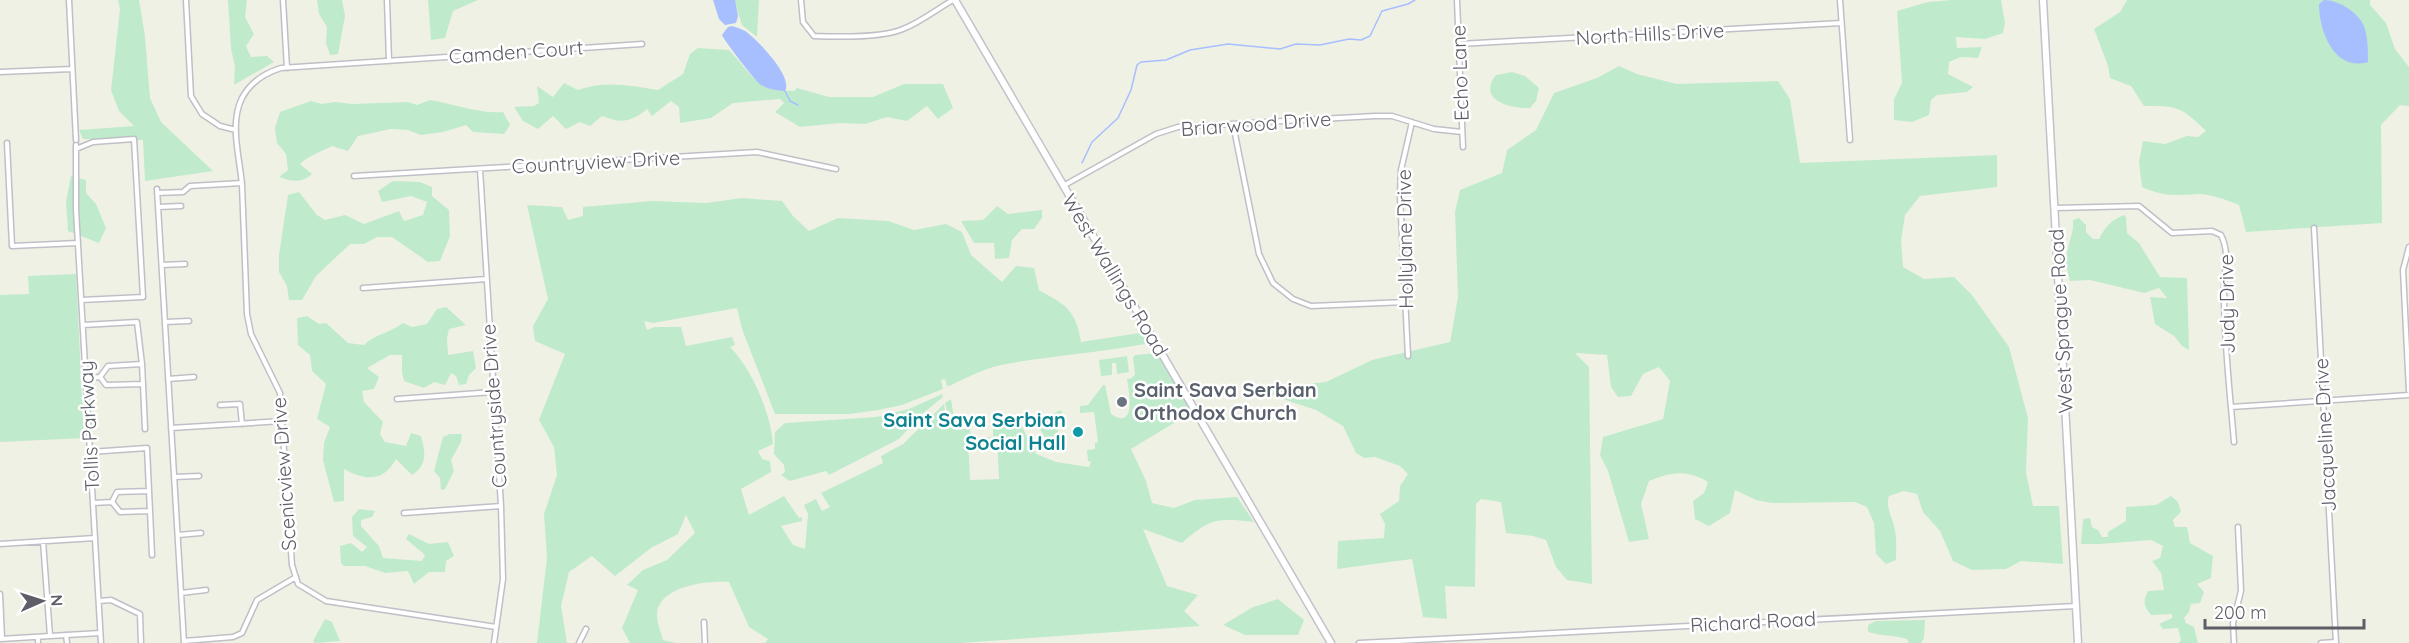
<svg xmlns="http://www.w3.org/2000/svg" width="2409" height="643" font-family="Quicksand,sans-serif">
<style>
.green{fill:#bfebcc}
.water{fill:#a7beff}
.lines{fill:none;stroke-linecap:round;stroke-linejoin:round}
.stream{stroke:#a7beff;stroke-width:1.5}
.street-casing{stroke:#bfc0c7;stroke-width:7}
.secondary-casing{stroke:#c1c2cb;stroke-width:9}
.street{stroke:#fff;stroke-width:4}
.secondary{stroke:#fff;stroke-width:6}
.worship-dot{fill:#6b7280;stroke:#fff;stroke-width:2}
.culture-dot{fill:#0f9aa8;stroke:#fff;stroke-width:2}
.labels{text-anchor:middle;stroke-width:5;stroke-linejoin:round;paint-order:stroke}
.street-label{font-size:20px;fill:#5d5e67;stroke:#fff}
.worship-label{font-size:20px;font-weight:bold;fill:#5b616d;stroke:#fff;text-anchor:start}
.culture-label{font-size:20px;font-weight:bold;fill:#0d838f;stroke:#fff;text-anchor:end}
</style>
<rect width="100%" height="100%" fill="#f0f1e5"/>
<path class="green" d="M118,0H139L145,36L150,98L161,122L213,171L145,181L143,140L83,139L79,130L134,126L119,111L111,90L120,9Z
M228,0H247L245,17L254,34L246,46L251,57L267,56L274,62L234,85L235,66L231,49Z
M317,0H342L345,16L338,54L330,55L326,43L327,27L319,14Z
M428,0H478L453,11L445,38L431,40Z
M734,0H759L757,37L742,25Z
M1952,0H2001L2005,23L2003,33L1985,39L1956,37L1957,48L1982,47L1978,58L1961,57L1949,62L1948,74L1973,87L1967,92L1937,95L1931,100L1929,115L1912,122L1894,120V99L1902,83L1897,11L1928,2Z
M2127,0H2370V5L2386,23L2395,49L2409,67V106L2400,105L2381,125L2382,223L2246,232L2239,205C2226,200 2212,194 2197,194C2177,196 2161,196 2142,187L2139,162L2143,141L2165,144L2187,136L2198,137L2206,131C2181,107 2179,106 2144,106L2131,86L2110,78L2108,66L2094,29L2120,12Z
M698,48L729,50C753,76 756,90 794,91L797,88L829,97H873L904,84H943L953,108L938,119L927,106L907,121L887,117L865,124L840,123L800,127L775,112L784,103L780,99L733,103L711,118L680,123L679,107L671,101L652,116L647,109C631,122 622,124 602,116L590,126L580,122L566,129L553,116L538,129L523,121L514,107L534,106L539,103L537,86L553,97L564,83L578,90C604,80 631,86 658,90L683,74L690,54Z
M1619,66L1637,74L1677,84L1778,81L1790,99L1800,163L1997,155V187L1920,196L1905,215L1901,241L1903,267L1924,279L1954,277L1972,295L2009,347L2028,418L2026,472L2033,506H2059L2063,564L2021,561L2006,569L1972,570L1953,561L1940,531L1923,512L1917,494L1904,491L1889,496C1885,507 1893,519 1895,530C1897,540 1896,550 1896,560L1886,564L1876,554L1874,523L1867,507L1855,502L1772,503L1756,500L1735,490L1730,513L1709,526L1695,519L1693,501L1704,493L1708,482C1686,469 1672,472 1649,481L1641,504L1649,539L1629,542L1608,471L1600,455L1603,437L1663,419L1670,381L1659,367L1643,374L1631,396L1618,397L1611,387L1607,355L1575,353L1589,367L1592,584L1567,580L1556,567L1546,540L1533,536L1506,533L1501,502L1481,499L1476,504L1475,587L1445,586L1447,619L1423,617L1412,559L1337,569L1338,541L1384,538L1385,524L1380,514L1399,501L1400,486L1408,474L1400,466L1375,457L1364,458L1356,453L1343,426L1316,410L1268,394L1265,388L1326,382L1372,360L1450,342L1458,297L1455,212L1460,190L1502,173L1507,150L1536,130L1554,93L1597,78Z
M1512,72L1525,76L1539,88L1536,101L1530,108C1511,109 1476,100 1496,75Z
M430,100C455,104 479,114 503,112L510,125L504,134L473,132L466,125L443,132L421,135L408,130L391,129L358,136L348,151L332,146C321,152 309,155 300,164L312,174C302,183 292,182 279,177L288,170L286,154L277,143L275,128L280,112L311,101L322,104L335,102L352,104L408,102L417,105Z
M71,176L86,180V193L96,204L106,228L99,243L68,231L66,202Z
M393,181L420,182L432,187V196L449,210L450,236L440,261L428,262L392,237H377L364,244H350L316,276L302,300H289L287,286L279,272V255L288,195L299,192L317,215L325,220L345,215L364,224L399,211L404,221L423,215L427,202L411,196L382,202L378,191Z
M742,198L782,201L793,216L809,231L838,218L888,221L914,230L946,224L962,232L971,255L1002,282L1016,266L1034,268L1039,290C1066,305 1076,310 1081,342L1146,332L1149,339L1145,344C1097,353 1048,356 1001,365C983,369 966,378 949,386H947L945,379L941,380L943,389L902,405L878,410L850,414H775L742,329L737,308L653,323L644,321L647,330L654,327H681L686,346L732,337L735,345L730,347C752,369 771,414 773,444L758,451L762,459L770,461L771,472L741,489L749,515L784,496L799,518L802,517V521L781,526L793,545L805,549L808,514L804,505L816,499L822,511L830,507L821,493L883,463L881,456L903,444L944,404L946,418L949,417L945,403L951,399L956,430L970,428L971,438H968L970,480L999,479L997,437H994V450L972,451L971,438L993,437V425L1020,423L1036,454L1056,462L1089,467L1091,462L1088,461L1087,450L1095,449V443L1098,442L1094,412L1080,413V406L1088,405L1103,385H1105L1111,414C1137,431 1129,391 1127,379L1132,378L1135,374L1133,358L1135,355L1157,353L1192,412L1131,449L1146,481L1152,503L1174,508L1195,500L1237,497L1254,522C1216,518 1211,518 1182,543L1143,529L1167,586L1198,595L1184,611L1200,626L961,643H765L768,639L749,627L729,582C708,580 656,586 657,616C657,623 661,632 663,640L676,643H630L622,628L638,590L627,585L643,570L667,560L695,533L686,515L678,534L651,548L615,576L592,556L569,572L561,606L567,643H537L547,558L544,514L557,475L554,447L539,420L565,354L535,341L533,326L548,299L527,205L562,207L568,220L583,216V207L652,201L706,203Z
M997,206L1008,214L1042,210V218L1034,229H1022L1012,240L1009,258L995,259L994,243H974L961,221L983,220Z
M2124,215L2126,217L2127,233L2139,243L2160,277L2187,278L2189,350L2182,346L2174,336L2155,324L2150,297L2167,298L2159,288L2144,293L2090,280L2070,281L2065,261L2073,228V220L2079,218L2086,225V232L2093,239H2099C2105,227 2111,220 2124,215Z
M76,274L84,438L0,442V295L29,294L28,276Z
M446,307L466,325L449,329L447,338L448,355L473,351L476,368L469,375L466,384L459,385L456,376L451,373L445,385L434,382L424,388L404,381L402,372V355H390L367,368L379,377L374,389L362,391L364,402L383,422L380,434L385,442L406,446L411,433L421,436C426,453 427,465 412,475L396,459C384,482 365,481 344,469V501L334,502L323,460L324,443L330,427L317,419L326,384L312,371L310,355L298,345L297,318L307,316L319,324L326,323L348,343L364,345C375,334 390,333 403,323L412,327L427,324L437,309Z
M1127,356L1129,372L1117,374L1116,363H1112V375L1101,376L1099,360Z
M942,394L943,397L922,414L899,439L829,475L826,471L790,481L781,475L785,472L784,465L774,454L775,432L785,423L876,417L909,409Z
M1061,410L1063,415L1056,417L1060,445L1048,443L1036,422Z
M450,434H462L461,442L451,460L454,471L445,489L441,490L440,478L434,471L443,437Z
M2171,496L2178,502L2181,512L2173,520L2175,527H2187L2190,543L2213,556L2211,578L2197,584L2204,592L2200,603L2191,604L2189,612L2184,618L2186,623L2194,627L2198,643H2179L2181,640L2178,628L2163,629L2159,624L2172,618V614L2151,615C2143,606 2143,601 2148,591L2164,590L2161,573L2152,561L2160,558L2163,546L2151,540L2100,544H2081L2083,519L2090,518L2092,527L2098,530L2102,537H2108V532L2126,521V507L2156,505Z
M359,509L375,511L372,517L361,520V526L379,546L383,558L422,561L425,555L406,539L409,534L429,544L448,542L454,556L446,561L445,572H429L414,584L408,571L385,573L365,566H344L341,563L340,546L351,543L362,552L367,547L353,536L352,517Z
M1278,599L1304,620L1298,635H1245L1223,625L1253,607Z
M325,619L332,622L340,641L315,643L313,641Z
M1925,620L1924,638L1921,643H1909L1907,639C1893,635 1881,636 1868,632V625L1876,621Z"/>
<path class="water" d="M713,0H735L738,16L736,23L725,25L719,19Z
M2324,0C2338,0 2356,11 2363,24C2368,34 2368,51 2368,62C2334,72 2319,31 2319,4Z
M732,26C738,28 745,30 749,34C761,44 793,77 785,91C777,91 768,89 761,85C756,82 723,39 722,35L728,27Z"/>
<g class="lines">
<path class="stream" d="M785,91L790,101L798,105
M1082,163L1092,142L1118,118L1131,90L1137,65L1141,62L1166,60L1190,50L1228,44L1280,49L1296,44L1320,45L1349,39L1361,40L1370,36L1382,11L1408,4L1415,0"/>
<defs>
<path id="street" d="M69,0L76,140
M186,0L191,96L202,114L220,126L236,130
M283,0L287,68
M387,0L389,61
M801,0L803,22L814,36C838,37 882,38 903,29C921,22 937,9 953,0
M1457,0L1463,147
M1840,0L1850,140
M1459,44L1841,23
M0,72L72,69
M1233,124L1259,254L1273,283L1293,299L1311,306L1406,302
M7,143L12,246L78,243
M76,145V210L101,643
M76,149L93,142L134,139L143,297L81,300
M480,169L501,506L503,579L494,643
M354,176L757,152L836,169
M1063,186L1156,134L1178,127L1375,116H1392L1434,129L1462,132
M157,189L184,643
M157,193L183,192L190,186L242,183
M158,207L181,206
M2055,208L2139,206L2172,233L2212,231L2221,235C2231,255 2223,272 2224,294C2224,343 2230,393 2234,442
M2314,228L2336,643
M2409,247L2403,270L2409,391
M162,265L185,264
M363,288L487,279
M165,322L189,321
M83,325L137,322L142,364
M1408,356L1400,196L1401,170L1412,122
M86,378L100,377L106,385L143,384L142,364L108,366L100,377
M168,379L194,377
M143,384L145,429
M397,399L493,392
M220,405L240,404L242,424
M2231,407L2409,395
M171,428L282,421
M90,452L147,448L149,491
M174,477L199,476
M93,503L112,502L120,512L150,511L149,491L117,492L112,502
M150,511L152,555
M404,513L501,506
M178,535L201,533
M43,541L50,636
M0,544L95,538
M181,593L206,590
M0,594L2,639
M99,601L111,600L140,614L141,643
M704,622L705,643
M496,627L326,601L298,584L292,565L280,393L251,334L247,314C245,271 244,228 242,185C240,158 229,124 242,98C250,83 265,73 281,68L642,44
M66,635L67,643
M38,637V643
M0,639L100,633
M184,641L233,637L242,633L257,600L296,577
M579,643L586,629
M1359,643L2076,606
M2234,643L2233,623L2241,591L2238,527
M2321,643L2336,642"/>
<path id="secondary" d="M955,0L1331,643
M2043,0L2078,643"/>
</defs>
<use href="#street" class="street-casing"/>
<use href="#secondary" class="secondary-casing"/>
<use href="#street" class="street"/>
<use href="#secondary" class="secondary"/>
</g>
<circle class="worship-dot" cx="1122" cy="402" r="6"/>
<circle class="culture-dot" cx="1078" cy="432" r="6"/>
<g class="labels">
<g class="street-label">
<text transform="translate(1650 34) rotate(-3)" y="7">North Hills Drive</text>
<text transform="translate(516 52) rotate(-4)" y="7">Camden Court</text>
<text transform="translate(1460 73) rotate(-92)" y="7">Echo Lane</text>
<text transform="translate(1256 124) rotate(-4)" y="7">Briarwood Drive</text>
<text transform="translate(596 162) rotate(-3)" y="7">Countryview Drive</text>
<text transform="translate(1405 239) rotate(-91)" y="7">Hollylane Drive</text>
<text transform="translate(1115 275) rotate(59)" y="7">West Wallings Road</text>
<text transform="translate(2227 304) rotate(-91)" y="7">Judy Drive</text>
<text transform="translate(2061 321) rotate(-93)" y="7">West Sprague Road</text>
<text transform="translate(494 406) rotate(-94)" y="7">Countryside Drive</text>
<text transform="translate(89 426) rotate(-93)" y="7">Tollis Parkway</text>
<text transform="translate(2325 435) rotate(-93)" y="7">Jacqueline Drive</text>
<text transform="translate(284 474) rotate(-94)" y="7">Scenicview Drive</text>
<text transform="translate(1753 622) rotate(-3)" y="7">Richard Road</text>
</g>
<g class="worship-label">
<text x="1134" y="397">Saint Sava Serbian<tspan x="1134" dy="23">Orthodox Church</tspan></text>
</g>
<g class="culture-label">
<text x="1066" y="427">Saint Sava Serbian<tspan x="1066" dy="23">Social Hall</tspan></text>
</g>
</g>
<g transform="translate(42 601) rotate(87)" stroke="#ffffff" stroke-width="4.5" paint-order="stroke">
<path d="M0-4.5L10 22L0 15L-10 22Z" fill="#5d5e67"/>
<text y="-9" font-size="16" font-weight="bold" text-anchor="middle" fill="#5d5e67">N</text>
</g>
<path d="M2205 619v9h159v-9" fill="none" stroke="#5d5e67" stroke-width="3"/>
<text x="2214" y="619" font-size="18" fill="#5d5e67" stroke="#ffffff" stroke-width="4.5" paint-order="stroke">200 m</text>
</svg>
